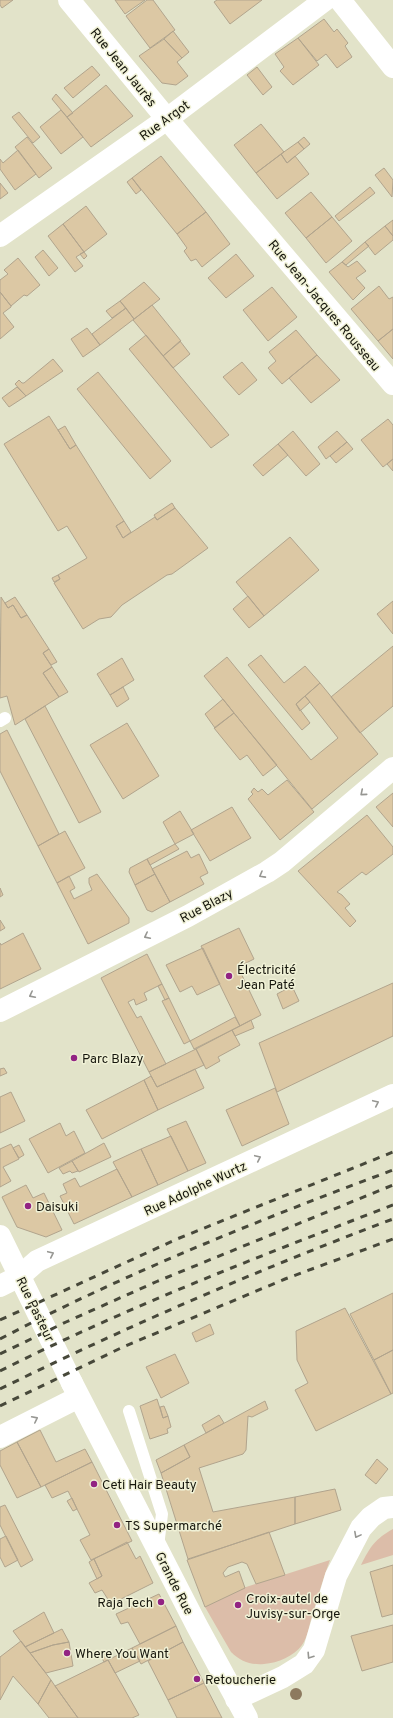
<svg xmlns="http://www.w3.org/2000/svg" width="393" height="1718" font-family="Overpass,sans-serif">
<style>
.green{fill:#dcbda9}
.building{fill:#dcc8a4;stroke:#b1a48d}
.lines{fill:none;stroke-linecap:round;stroke-linejoin:round}
.service{stroke:#fff;stroke-width:12}
.minor{stroke:#fff;stroke-width:22}
.tertiary{stroke:#fff;stroke-width:22}
.rail{stroke:#47483a;stroke-width:3;stroke-dasharray:7 7;stroke-linecap:butt}
.tree{fill:#8d7a5f}
.oneway{stroke:#969692}
.poi-dot{fill:#922383;stroke:#f0f1d6;stroke-width:1.5}
.labels{text-anchor:middle;stroke-width:3;stroke-linejoin:round;paint-order:stroke}
.street-label{font-size:13px;fill:#15150c;stroke:#f0f1d6}
.poi-label{font-size:13px;fill:#15150c;stroke:#f0f1d6;text-anchor:start}
</style>
<rect width="100%" height="100%" fill="#e2e3c9"/>
<path class="green" d="M393,1529V1555L361,1565C370,1547 375,1539 393,1529Z
M330,1560C323,1578 318,1597 312,1616C309,1625 308,1637 302,1645C294,1656 278,1663 264,1664C251,1665 241,1662 231,1652L205,1607L237,1590Z"/>
<path class="building" d="M0,0H13L2,8L0,5Z
M115,0H145L125,14Z
M147,0H153L175,30L150,48L126,16Z
M217,0H262L230,24L214,2Z
M324,19L334,32L337,29L348,43L345,46L352,57L337,68L326,54L317,61L298,38Z
M173,31L189,52L182,58L164,39Z
M298,38L319,65L293,85L280,71L284,67L275,54Z
M164,39L182,58L177,62L188,76L176,85L162,83L139,56Z
M92,66L100,75L73,98L64,88Z
M257,67L272,87L263,95L247,75Z
M106,85L133,116L91,147L67,117Z
M56,94L73,113L67,117L52,99Z
M61,110L83,137L61,154L40,127Z
M19,112L40,137L33,143L12,117Z
M261,124L284,152L256,173L234,145Z
M27,137L52,168L39,178L15,147Z
M304,137L310,144L304,149L298,142Z
M298,142L304,149L287,163L281,154Z
M18,150L36,174L15,190L0,169V159L3,163Z
M281,154L287,163L295,156L309,174L277,199L256,173Z
M161,156L206,212L177,234L132,178Z
M384,168L393,180L392,197L375,175Z
M132,178L141,190L136,194L127,182Z
M0,183L8,193L0,199Z
M370,187L375,193L339,221L335,216Z
M311,192L332,217L306,238L285,213Z
M86,206L107,234L84,252L63,224Z
M206,212L230,244L202,267L196,259L191,261L184,251L187,248L177,234Z
M332,217L352,241L326,263L306,238Z
M393,220V236L385,226Z
M63,224L84,252L76,257L83,266L75,272L48,236Z
M385,226L393,236V240L375,255L365,242Z
M365,242L369,246L346,265L342,262Z
M43,250L58,268L49,276L35,257Z
M84,252L87,256L84,259L80,254Z
M236,254L254,276L226,298L208,278Z
M18,258L40,285L27,296L24,295L11,306L0,292V280L8,274L4,270Z
M357,261L366,271L356,278L365,288L353,300L329,272L342,262L348,267Z
M144,282L160,299L134,319L120,301Z
M379,286L389,299L393,297V329L378,341L351,309Z
M272,287L297,317L268,341L243,310Z
M0,292L11,306V307L3,313L14,327L0,339Z
M120,301L126,308L112,318L106,311Z
M152,305L181,341L163,356L133,320Z
M126,308L134,319L100,345L92,334Z
M87,328L100,345L83,357L71,339Z
M393,329V359L378,341Z
M296,330L317,355L282,384L268,368L276,361L269,352Z
M146,335L229,435L211,448L129,349Z
M180,341L190,354L173,368L163,356Z
M317,355L340,380L311,403L289,378Z
M53,359L63,371L26,396L15,384L19,380L22,383H24Z
M242,362L257,380L239,395L223,377Z
M98,372L171,461L150,479L77,389Z
M17,387L26,396L9,407L2,398Z
M49,416L70,449L76,445L124,521L116,526L123,538L155,517L157,520L175,508L208,548L172,574L167,575L122,605L111,617L99,619L83,629L54,583L60,579L58,575L87,558L67,526L58,531L4,444Z
M388,419L393,425V459L383,467L361,440Z
M65,426L76,445L70,449L58,430Z
M293,431L320,464L306,476L278,444Z
M337,431L347,442L326,459L318,447Z
M347,442L353,449L336,463L330,456Z
M278,444L288,455L263,476L253,465Z
M393,459V471L387,464Z
M172,503L175,508L157,520L154,515Z
M124,521L131,532L123,538L116,526Z
M290,537L319,570L264,616L236,582Z
M58,575L60,579L54,582L52,578Z
M248,596L264,616L249,628L233,609Z
M1,597L8,608L13,605L21,618L27,615L49,649L43,653L52,667L43,673L59,697L15,725L7,696L0,698Z
M15,597L27,615L21,618L13,605L8,608L5,603Z
M393,601V634L377,614Z
M393,646V706L360,733L331,697Z
M49,649L57,662L51,665L43,653Z
M261,655L284,683L305,666L320,683L296,704L310,723L302,730L248,665Z
M227,657L311,760L338,738L305,696L320,683L378,754L312,809L204,676Z
M122,658L134,680L110,695L97,674Z
M52,667L68,692L59,697L43,673Z
M123,687L129,699L117,707L110,695Z
M305,696L310,702L300,711L296,704Z
M223,699L234,713L215,728L205,714Z
M45,706L101,812L79,823L25,719Z
M234,713L277,765L263,776L247,755L240,760L214,728Z
M127,723L159,776L123,799L90,745Z
M7,730L59,834L38,846L0,771V734Z
M287,780L314,812L280,840L248,799L253,794L251,792L254,788L258,792L262,789L268,795Z
M393,793V827L376,807Z
M232,807L251,838L210,861L191,830Z
M180,811L194,834L175,844L163,822Z
M367,815L393,847V854L366,875L362,872L337,892L342,895L350,904L345,908L356,921L350,927L298,871Z
M65,831L85,868L57,883L38,846Z
M175,844L179,849L150,865L147,859Z
M187,851L191,858L199,854L208,873L200,877L204,884L170,902L152,869Z
M147,859L155,874L135,885L129,872L130,868Z
M97,874L129,918V923L88,944L57,883L69,876L75,888L70,891L74,899L92,890L89,883V878Z
M155,874L170,902L152,912L147,910L135,885Z
M0,888L3,895L0,897Z
M0,920L5,928L0,931Z
M239,928L254,959L238,967L261,1015L240,1026L201,946Z
M23,933L41,969L0,989V943L1,945Z
M203,948L220,984L197,995L192,986L180,992L166,965Z
M147,954L162,984L144,993L147,1000L136,1005L134,999L128,1002L137,1018L141,1016L166,1064L149,1072L101,978Z
M393,983V1036L277,1092L259,1043Z
M162,984L169,998L165,1000L158,986Z
M292,986L299,1001L283,1009L277,994Z
M169,998L190,1041L184,1044L162,1001Z
M235,1017L240,1026L194,1049L190,1041Z
M251,1020L254,1028L235,1036L232,1030Z
M232,1030L240,1045L218,1057L220,1061L206,1069L196,1049Z
M196,1049L204,1065L157,1087L149,1072Z
M4,1068L7,1073L0,1076V1069Z
M195,1069L204,1088L158,1110L144,1080L151,1076L157,1087Z
M144,1080L158,1110L102,1139L86,1110Z
M275,1088L289,1124L242,1146L226,1110Z
M11,1092L25,1121L0,1133V1097Z
M186,1121L206,1163L188,1171L167,1129Z
M60,1123L66,1136L74,1131L85,1153L48,1173L29,1139Z
M171,1136L188,1171L158,1185L141,1149Z
M104,1143L111,1157L79,1172L72,1161Z
M11,1144L19,1159L3,1167L11,1181L0,1187V1149Z
M19,1145L24,1155L19,1158L13,1148Z
M141,1149L158,1185L132,1197L113,1162Z
M72,1161L78,1171L72,1173L70,1171L63,1174L59,1168Z
M117,1169L132,1197L74,1224L60,1196L67,1193L63,1184L75,1178L80,1187Z
M26,1185L33,1198L44,1193L62,1230L46,1237L17,1227L2,1197Z
M393,1293V1350L374,1360L350,1314Z
M345,1308L391,1394L316,1431L295,1390L308,1383L297,1360L296,1331Z
M210,1324L214,1334L196,1342L192,1333Z
M393,1350V1393L391,1394L374,1360Z
M175,1354L189,1383L161,1398L146,1367Z
M157,1399L163,1418L168,1416L171,1427L167,1429L168,1433L150,1439L140,1406Z
M265,1401L268,1409L252,1417L248,1416L246,1450L243,1454L199,1468L213,1512L295,1497V1524L188,1559L161,1473L190,1457L184,1445Z
M164,1406L168,1416L163,1418L160,1407Z
M219,1415L224,1423L206,1433L202,1425Z
M40,1430L56,1462L85,1449L92,1462L41,1487L17,1442Z
M17,1442L41,1487L17,1498L0,1465V1451Z
M184,1445L190,1457L161,1473L156,1460Z
M377,1459L388,1469L376,1484L365,1475Z
M92,1462L132,1541L91,1560L80,1540L90,1535L68,1491L52,1498L45,1485Z
M335,1489L341,1510L295,1524V1497Z
M72,1498L77,1509L73,1511L67,1501Z
M5,1505L33,1560L21,1567L0,1525V1507Z
M269,1532L285,1575L256,1584L247,1564L242,1562L228,1567L223,1573L225,1577L239,1571L245,1588L205,1607L187,1560Z
M6,1536L18,1560L5,1567L0,1557V1539Z
M127,1542L136,1559L140,1556L153,1583L111,1604L102,1590L95,1593L89,1583L102,1576L94,1559Z
M94,1559L102,1576L97,1579L89,1562Z
M393,1565V1614L382,1617L370,1572Z
M159,1594L176,1626L140,1644L128,1622L121,1624L116,1614Z
M44,1612L54,1633L25,1647L13,1631Z
M393,1625V1662L362,1671L351,1636Z
M176,1626L183,1642L141,1664L132,1648Z
M62,1629L69,1642L53,1645L30,1653L25,1647Z
M21,1641L51,1680L38,1704L13,1676L0,1700V1657Z
M69,1642L73,1666L46,1673L30,1653L53,1645Z
M183,1642L204,1683L168,1700L148,1661Z
M132,1648L140,1661L115,1673L108,1660Z
M108,1652L111,1658L104,1662L101,1656Z
M108,1660L139,1715L132,1718H78L55,1686Z
M51,1680L55,1686L78,1718H49L38,1704Z
M204,1683L222,1718H177L168,1700Z"/>
<g class="lines">
<path class="service" d="M0,721L5,718
M129,1411L162,1514L158,1546"/>
<path class="minor" d="M69,0L167,119L393,384
M340,0L393,67
M0,236L167,119L325,0
M0,1011L188,916L267,872L282,862L393,768
M0,1286L20,1276L37,1261L393,1095
M72,1383L197,1626L247,1718
M0,1437L79,1397
M236,1699L283,1677L304,1664L314,1650L336,1576L361,1528L371,1517L384,1508L393,1507"/>
<path class="tertiary" d="M0,1236L72,1383"/>
<path class="rail" d="M0,1320L177,1239L393,1152
M0,1339C126,1273 259,1220 393,1170
M0,1354L66,1322L158,1281L393,1185
M0,1371C127,1307 260,1256 393,1205
M0,1389C128,1326 260,1269 393,1219
M0,1406L123,1347L285,1279L393,1239"/>
</g>
<circle class="tree" cx="296" cy="1694" r="6"/>
<defs><path id="oneway-chevron" d="M-2-3.5L2.5 0L-2 3.5" fill="none" stroke-width="1.6" stroke-linecap="round" stroke-linejoin="round"/></defs>
<g class="oneway">
<use href="#oneway-chevron" transform="translate(363 793) rotate(140)"/>
<use href="#oneway-chevron" transform="translate(262 875) rotate(151)"/>
<use href="#oneway-chevron" transform="translate(147 936) rotate(153)"/>
<use href="#oneway-chevron" transform="translate(32 995) rotate(153)"/>
<use href="#oneway-chevron" transform="translate(376 1103) rotate(-25)"/>
<use href="#oneway-chevron" transform="translate(258 1158) rotate(-25)"/>
<use href="#oneway-chevron" transform="translate(51 1254) rotate(-25)"/>
<use href="#oneway-chevron" transform="translate(35 1419) rotate(-27)"/>
<use href="#oneway-chevron" transform="translate(357 1535) rotate(118)"/>
<use href="#oneway-chevron" transform="translate(310 1656) rotate(123)"/>
</g>
<g class="poi-dot">
<circle cx="229" cy="976" r="4"/>
<circle cx="74" cy="1058" r="4"/>
<circle cx="28" cy="1206" r="4"/>
<circle cx="94" cy="1484" r="4"/>
<circle cx="117" cy="1525" r="4"/>
<circle cx="161" cy="1602" r="4"/>
<circle cx="238" cy="1605" r="4"/>
<circle cx="67" cy="1653" r="4"/>
<circle cx="197" cy="1679" r="4"/>
</g>
<g class="labels">
<g class="street-label">
<text transform="translate(124 67) rotate(51)" y="5">Rue Jean Jaurès</text>
<text transform="translate(164 120) rotate(-36)" y="5">Rue Argot</text>
<text transform="translate(325 305) rotate(50)" y="5">Rue Jean-Jacques Rousseau</text>
<text transform="translate(206 905) rotate(-28)" y="5">Rue Blazy</text>
<text transform="translate(195 1188) rotate(-25)" y="5">Rue Adolphe Wurtz</text>
<text transform="translate(36 1309) rotate(64)" y="5">Rue Pasteur</text>
<text transform="translate(175 1583) rotate(63)" y="5">Grande Rue</text>
</g>
<g class="poi-label">
<text x="237" y="974">Électricité<tspan x="237" dy="15">Jean Paté</tspan></text>
<text x="82" y="1063">Parc Blazy</text>
<text x="36" y="1211">Daisuki</text>
<text x="102" y="1489">Ceti Hair Beauty</text>
<text x="125" y="1530">TS Supermarché</text>
<text x="246" y="1603">Croix-autel de<tspan x="246" dy="15">Juvisy-sur-Orge</tspan></text>
<text x="153" y="1607" text-anchor="end">Raja Tech</text>
<text x="75" y="1658">Where You Want</text>
<text x="205" y="1684">Retoucherie</text>
</g>
</g>
</svg>
